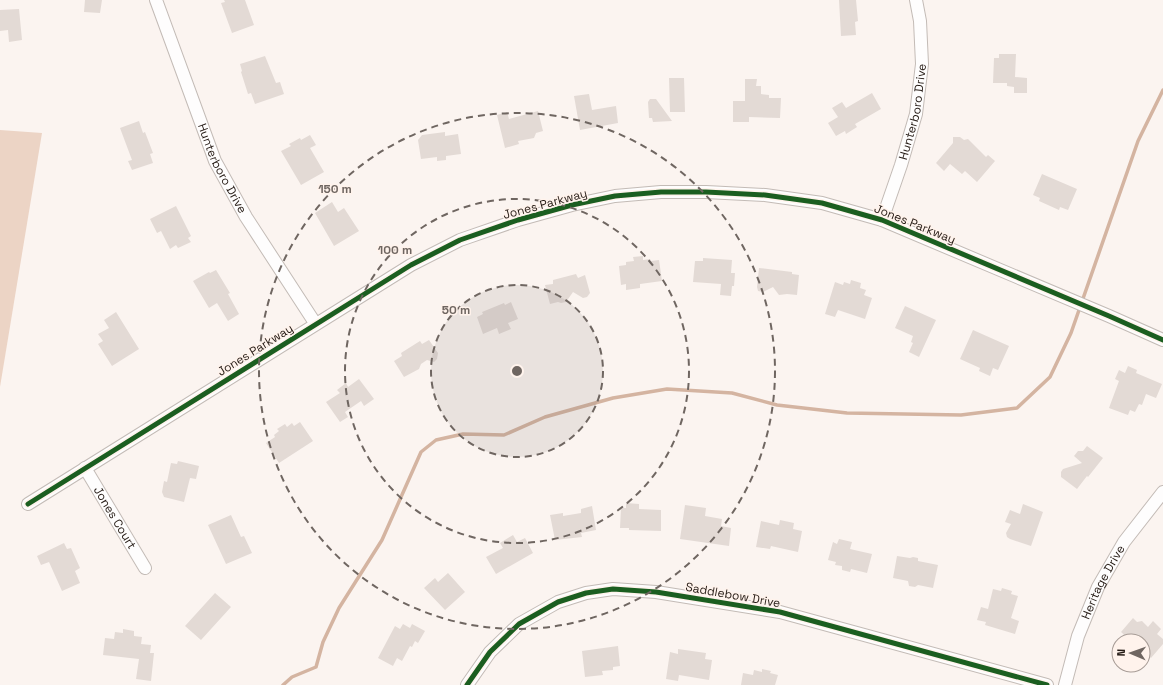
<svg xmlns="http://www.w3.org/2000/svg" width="1163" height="685" font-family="'Space Grotesk',sans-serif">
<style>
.green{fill:#ecd4c5}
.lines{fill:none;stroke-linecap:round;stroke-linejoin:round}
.stream{stroke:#d4b4a1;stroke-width:3.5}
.building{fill:#e3dad5}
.street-casing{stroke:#c3bbb6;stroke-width:14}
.street{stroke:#fefdfd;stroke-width:12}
.cycleway-casing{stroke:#fff3ec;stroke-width:8}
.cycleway{stroke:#1b5e20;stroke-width:5}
.ring{fill:none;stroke:#6f6661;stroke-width:2;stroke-dasharray:7 5}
.labels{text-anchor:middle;stroke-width:3;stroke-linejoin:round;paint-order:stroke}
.street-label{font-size:12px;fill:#241a14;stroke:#fff3ec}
.centre{fill:#6f6661;stroke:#fff3ec;stroke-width:2}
.ring-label{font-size:12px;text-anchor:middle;font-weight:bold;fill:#6f6661;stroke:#fff3ec;stroke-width:3;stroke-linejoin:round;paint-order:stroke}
</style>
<rect width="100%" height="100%" fill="#fbf4f0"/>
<path class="green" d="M0,130L42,133L0,387Z"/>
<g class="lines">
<path class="stream" d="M283,685L292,677L316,667L323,642L339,608L382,540L421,452L436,440L463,434L504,435L545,417L613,398L667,389L732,393L777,405L847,413L961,415L1017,408L1050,377L1071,333L1138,141L1163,90"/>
</g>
<path class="building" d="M85,0H102L100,13L84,12Z
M224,0H245L254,25L232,33L221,3L225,2Z
M839,0H856L858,21L855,22L856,35L841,36Z
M19,9L22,40L9,42L8,30L0,31V10Z
M999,54H1016L1015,77L1027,78V93H1014V87L1007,86V83H993L994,58H999Z
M265,56L276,83L280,82L284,94L255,104L251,93L248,94L241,72L242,71L240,64Z
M669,78H684L685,112H670Z
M745,79H757L756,86H761V94L769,95V98H781L780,118L749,117V122H733V101H745Z
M872,93L881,109L855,124L857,127L846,134L845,131L836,136L828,123L838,117L832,108L842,102L846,108Z
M589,94L592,110L616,106L618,123L580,130L574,96Z
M650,99H656L672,121L653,122L652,118H649L648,102Z
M538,111L543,131L536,133L534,138L518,141L519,144L505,148L497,115L507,112L509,119Z
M139,121L143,133L145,132L153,153L150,154L153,163L132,170L128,161L132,160L120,128Z
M445,132V136L458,134L461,154L446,156V160L437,161V157L421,159L418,140L422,135Z
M310,135L316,145L310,148L324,172L301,185L281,151L291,146L289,144L300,138L301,140Z
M953,137H960L964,140L968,139L986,157L988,155L995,161L977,182L965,171L962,174L950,164L944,171L936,163L953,143Z
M1042,174L1077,189L1068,210L1060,207L1059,210L1039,201L1040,198L1033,195Z
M332,202L338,212L344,208L359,231L334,246L315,213Z
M176,206L191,236L188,238L191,242L178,248L176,245L170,249L161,231L157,233L150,219Z
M643,256V260L650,259L651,261L659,260L662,281L640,284V288L626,290V284L621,285L619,266L626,265V262L634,261L633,257Z
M703,258L732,260L731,273H735L734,286H732L731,296L720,295L721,284L693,282L695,261H703Z
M759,268L792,272V274L799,275L797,295L787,294L779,295L773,287L763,292L758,291L757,287Z
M216,270L230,293L228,294L239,314L228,321L217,303L209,308L193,281L209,272L210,273Z
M576,274L578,278L585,275L590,293L587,297L583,298L573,292L566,302L561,303L558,302L550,304L545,285L553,284V280Z
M851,280L861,283L860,288L866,290L864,295L872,298L865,319L838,310L835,317L825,314L835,282L843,285L844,282L850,284Z
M511,302L518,319L508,323L511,329L499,334L497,328L483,334L477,317L483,314L482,312L504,303L505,305Z
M905,306L936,320L919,357L909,352L913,343L911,342L913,336L895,328Z
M116,312L139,349L112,366L98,344L103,341L98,334L109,328L104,320Z
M973,330L1009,346L998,370L993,368L990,376L979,371L980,368L960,359Z
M429,340L438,353L437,359L434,362L427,360L421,364L419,369L404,377L394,361L402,356L401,353L420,341L422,344Z
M1128,366L1137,370L1136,373L1162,384L1156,398L1146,394L1142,405L1139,404L1135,412L1130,410L1128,415L1109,408L1119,381L1115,379L1119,370L1125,373Z
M359,379L374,399L364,406L361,401L345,412L348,417L340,422L326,402L340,393L337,390L346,383L348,387Z
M300,422L313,441L279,463L266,443L275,437L274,435L279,431L277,429L285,424L287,427L292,423L294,426Z
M1087,446L1103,458L1088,477L1087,476L1077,489L1061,477V472L1063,469L1082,463L1074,456L1078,451H1083Z
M178,461L199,466L196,479L190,478L184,502L164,497L162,492L164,481L167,482L171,463L177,464Z
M626,503L639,504V509L661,510V531L629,530V528H620L621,508H626Z
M1023,504L1043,512L1031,546L1010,539L1007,537L1006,533L1011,524L1005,522L1010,510L1020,514Z
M685,505L706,508L705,516L722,519L721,526L731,528L729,546L680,539Z
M592,506L596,530L581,533L582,537L555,540L550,515L563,513V516L581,513V509Z
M231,515L241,537L244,536L252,553L226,564L208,525Z
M780,520L794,523L793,529L802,531L798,552L771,546L770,549L756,547L761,521L779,525Z
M513,535L517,542L525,538L533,553L496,574L486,557L503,548L500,543Z
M839,539L852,542L850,549L872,554L867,573L851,569L850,572L842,570V566L835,565L836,562L828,560L833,542L837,544Z
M64,543L67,549L71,548L80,568L75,571L80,583L62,591L49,562L41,565L37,556Z
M897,556L910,558L913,557L918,558V561L938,565L933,588L918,585L915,587L909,586L908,581L893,578Z
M448,573L465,592L445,610L424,588L435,578L438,582Z
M1002,588L1012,591L1011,594L1018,596L1011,618L1019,621L1015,634L985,625L986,622L977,620L981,607L988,609L993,589L1001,591Z
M215,593L231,607L201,640L185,626Z
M1133,618L1137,622L1142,621L1148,627L1153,621L1161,629L1157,634L1163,639V644L1151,658L1143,651V641H1131L1121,632Z
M403,624L410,628L412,624L425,631L418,643L415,641L412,647L410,646L402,661L397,658L393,666L378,658L395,626L400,629Z
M123,629L134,631V636L142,637L141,644L151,645L150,653H154L151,681L136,679L139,659L103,655L105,638L114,639L115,632L123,633Z
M618,646L620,666L613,667V670L602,671L603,675L585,677L582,651Z
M678,649L706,653L705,659L712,660L709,680L679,675L678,681L666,679L670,652L678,654Z
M762,669L771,671L770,673L778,675L775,685H741L743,673L753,675L754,670L762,672Z"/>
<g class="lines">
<defs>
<g id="street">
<path id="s1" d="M156,0L215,161L246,217L315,323"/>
<path id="s2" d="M882,220L901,165L916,114L922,64L920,21L916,0"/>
<path id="s3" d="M85,468L145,568"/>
<path d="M28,504L411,265L460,240L518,220L572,205L615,196L661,192H706L765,195L822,203L882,220L1109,316L1163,340"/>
<path d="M467,685L490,652L519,624L558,602L586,593L613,589L656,592L780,612L1047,685"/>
<path id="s4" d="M1065,685L1078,636L1098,587L1124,542L1163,492"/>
</g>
</defs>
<use href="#street" class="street-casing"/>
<use href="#street" class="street"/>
<defs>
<path id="cycleway" d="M28,504L411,265L460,240L518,220L572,205L615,196L661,192H706L765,195L822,203L882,220L1109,316L1163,340
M467,685L490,652L519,624L558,602L586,593L613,589L656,592L780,612L1047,685"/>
</defs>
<use href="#cycleway" class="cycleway-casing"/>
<use href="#cycleway" class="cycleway"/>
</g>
<circle cx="517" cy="371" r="86" fill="#6f6661" fill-opacity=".12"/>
<g class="ring">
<circle cx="517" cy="371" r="86"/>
<circle cx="517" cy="371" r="172"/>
<circle cx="517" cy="371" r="258"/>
</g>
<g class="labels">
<g class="street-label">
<text dy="4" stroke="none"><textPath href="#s2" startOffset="113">Hunterboro Drive</textPath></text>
<text dy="4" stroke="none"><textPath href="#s1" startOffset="181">Hunterboro Drive</textPath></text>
<text transform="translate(545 204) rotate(-15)" y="4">Jones Parkway</text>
<text transform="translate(915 224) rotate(22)" y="4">Jones Parkway</text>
<text transform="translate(255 350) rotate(-32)" y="4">Jones Parkway</text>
<text dy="4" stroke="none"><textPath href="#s3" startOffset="58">Jones Court</textPath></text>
<text dy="4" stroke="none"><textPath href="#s4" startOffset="110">Heritage Drive</textPath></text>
<text transform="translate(733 595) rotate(10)" y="4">Saddlebow Drive</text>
</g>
</g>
<circle cx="517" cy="371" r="6" class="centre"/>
<g class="ring-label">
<text x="335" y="193">150 m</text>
<text x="395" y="254">100 m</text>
<text x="456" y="314">50 m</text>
</g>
<g transform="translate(1131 653) rotate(272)"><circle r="19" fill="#fff3ec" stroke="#a79c96"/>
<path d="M0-3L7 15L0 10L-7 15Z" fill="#6f6661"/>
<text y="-6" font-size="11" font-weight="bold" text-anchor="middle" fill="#241a14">N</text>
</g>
</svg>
